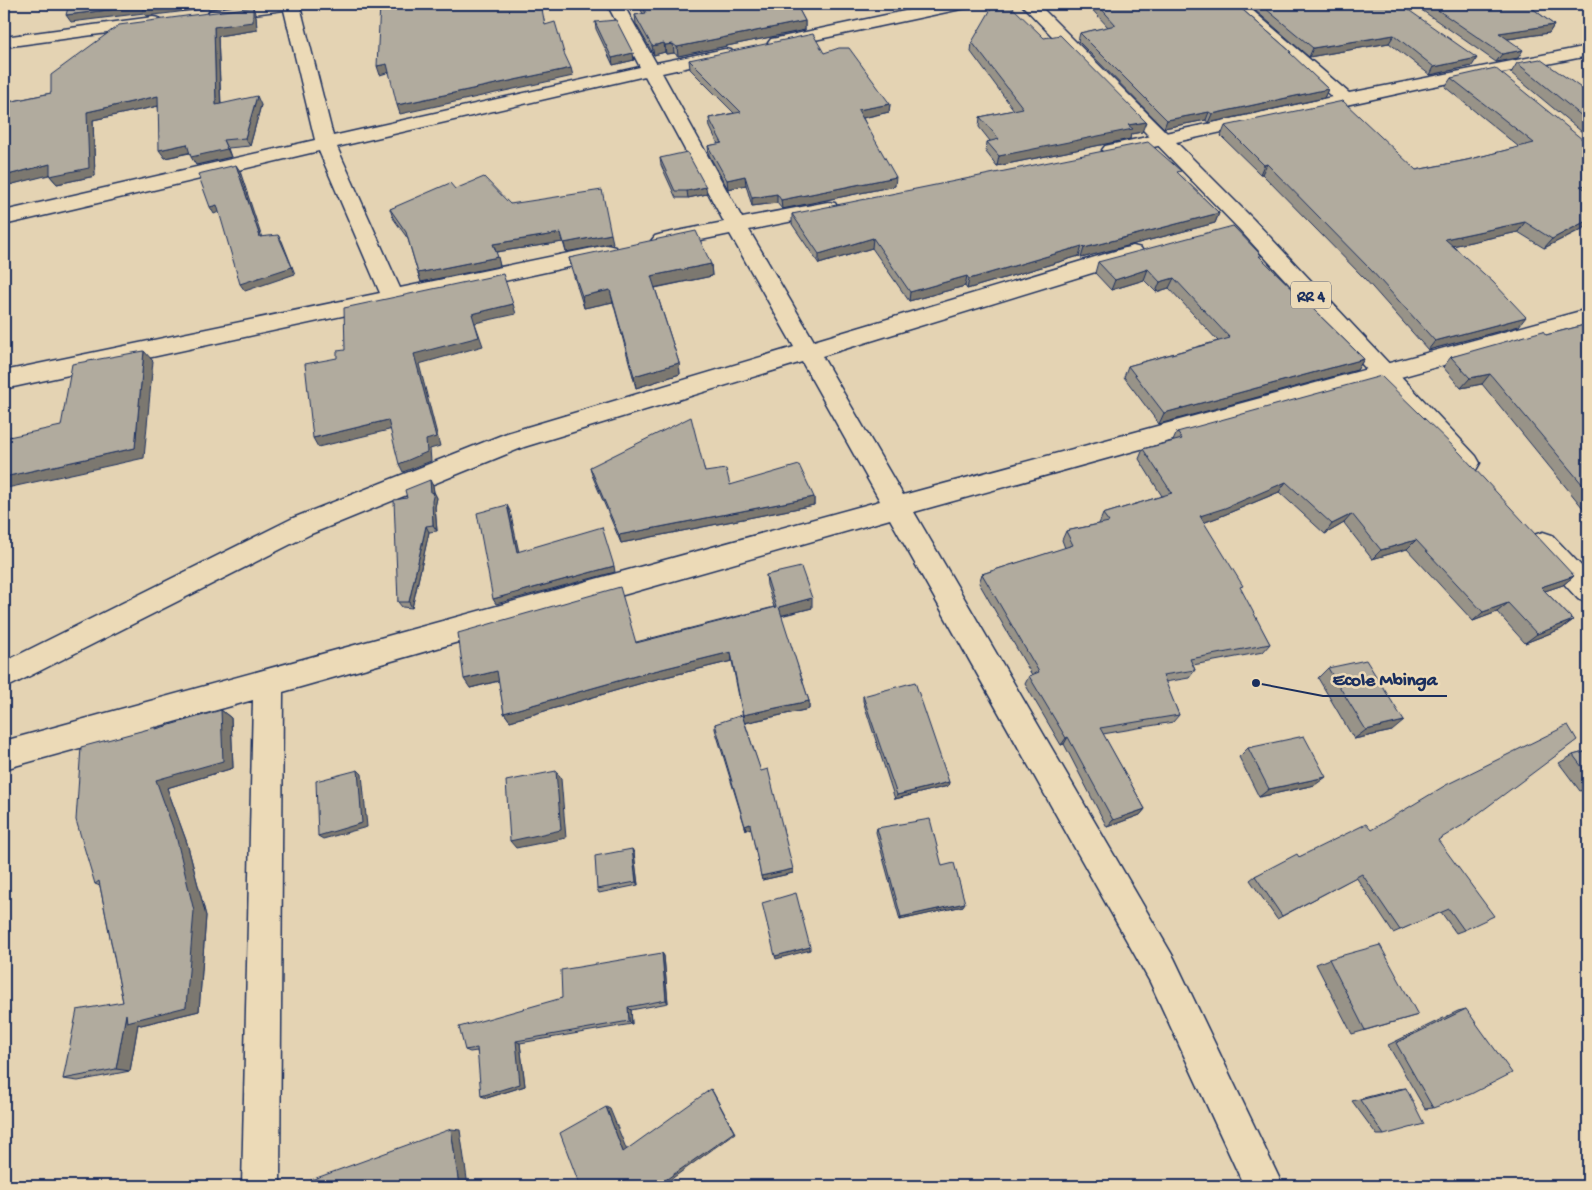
<svg xmlns="http://www.w3.org/2000/svg" width="1592" height="1190" font-family="'Gochi Hand',sans-serif">
<style>
.lines{fill:none;stroke-linecap:round;stroke-linejoin:round}
.street-casing{stroke:#1b2f5e;stroke-width:3}
.primary-casing{stroke:#1b2f5e;stroke-width:3}
.street{fill:#ecdab7;fill-rule:evenodd}
.primary{fill:#ecdab7;fill-rule:evenodd}
.wall{fill:#989388;stroke:#1b2f5e}
.shaded-wall{fill:#7c786f;stroke:#1b2f5e}
.building{fill:#b1ab9e;stroke:#1b2f5e}
.labels{text-anchor:middle;stroke-width:5;stroke-linejoin:round;paint-order:stroke}
.shield{fill:#ecdab7;stroke:#5a6279;stroke-width:1}
.shield-label{font-size:16px;font-weight:bold;fill:#1b2f5e}
.leader{fill:none;stroke:#1b2f5e;stroke-width:2}
.callout-dot{fill:#1b2f5e;stroke:#ecdab7;stroke-width:2}
.callout-label{font-size:19px;text-anchor:middle;font-weight:bold;fill:#1b2f5e;stroke:#ecdab7;stroke-width:5;stroke-linejoin:round;paint-order:stroke}
</style>
<rect width="100%" height="100%" fill="#e4d3b3"/>
<filter id="ink" filterUnits="userSpaceOnUse"><feTurbulence type="fractalNoise" baseFrequency=".02" numOctaves="2"/><feDisplacementMap in="SourceGraphic" scale="10" xChannelSelector="R" yChannelSelector="G"/><feConvolveMatrix kernelMatrix="1 2 1 2 8 2 1 2 1" color-interpolation-filters="sRGB"/></filter>
<g filter="url(#ink)">
<g class="lines">
<defs>
<path id="street" d="M256,4H301L300,6L333,136L640,67L607,4H623L656,63L725,49L731,50L734,54L731,58L662,73L742,218L828,202L835,203L838,208L835,213L828,214L749,230L814,341L1125,248L1133,246L1141,248L1144,253L1141,258L822,356L903,495L1588,309V325L914,512L1174,958L1283,1186H1244L1150,982L890,519L283,692L280,1186H242L253,700L4,769V741L880,501L802,362L524,447L311,534L4,689V662L293,518L507,433L794,347L730,234L662,248L655,246L651,241L655,236L662,234L724,222L645,76L337,147L400,288L607,245L615,247L618,252L615,257L4,389V371L380,293L319,151L4,225V211L315,140L284,10L216,19L210,18L208,14L210,10L216,9Z
M938,4H969L967,8L961,9L777,48L771,47L768,43L771,39L777,38Z
M1227,4H1245L1349,93L1588,46V56L1424,88L1112,156L1105,154L1102,150L1105,146L1332,97Z
M153,17L159,18L162,22L159,26L4,47V37Z"/>
<path id="primary" d="M1021,4H1038L1253,219L1476,456L1480,463L1476,470L1467,473L1458,470L1239,229Z
M1543,532L1552,535L1588,573V603L1578,599L1534,551L1530,543L1534,535Z"/>
</defs>
<use href="#street" class="street-casing"/>
<use href="#primary" class="primary-casing"/>
<use href="#street" class="street"/>
<use href="#primary" class="primary"/>
</g>
<path class="wall" d="M638,4H796L805,21V30L678,56L674,53L666,54L665,52L654,55L636,24L635,15L643,14Z
M1087,4H1236L1291,52L1290,54L1328,89L1324,98L1208,123L1206,120L1164,128L1078,41L1080,33L1108,27Z
M1248,4H1400L1472,66L1430,75L1389,43L1309,57Z
M1413,4H1527L1554,25L1549,33L1508,39L1518,58L1496,62Z
M256,16L257,30L218,36L221,104L261,105L250,146L228,148L231,157L196,165L190,153L165,158L158,106L93,120L95,176L57,184L50,176V174L5,186L4,184V103L51,93Z
M595,22L633,53L634,60L613,65L596,29Z
M1044,38L1142,132L1131,134L1130,139L997,166L986,152L987,142L990,141L979,127L980,117L1014,110L971,52L972,42Z
M824,53L890,104L889,112L863,118L895,186L782,209L777,203L752,206L746,185L728,189L709,155L708,146L718,144L710,127L709,118L734,113L690,69L689,60Z
M1517,63L1584,90L1588,89V137L1511,73Z
M1451,78L1588,144V226L1544,248L1518,232L1452,246L1519,326L1428,350L1365,279L1262,174H1260L1221,136L1225,126L1416,170L1467,160L1519,147L1445,87Z
M660,158L707,194L688,198H676L661,165Z
M1180,175L1219,213L1215,223L1081,258L1079,256L967,289L965,286L909,301L872,248L819,264L792,224V214Z
M455,189L510,204L613,243L566,252L563,242L496,252L500,266L421,282L418,273L408,239L393,218L390,209Z
M569,258L711,264L712,276L655,288L679,363L680,374L636,388L613,302L584,308L572,270Z
M1261,258L1364,359L1357,370L1159,424L1124,377L1128,366L1218,341L1169,288L1156,292L1144,280L1111,290L1095,273L1098,262Z
M1588,324V513H1587L1482,384L1461,388L1443,367L1451,357L1546,335Z
M1177,432L1574,576L1563,585L1545,591L1573,620L1561,629L1525,643L1497,612L1473,621L1407,549L1372,559L1344,523L1325,534L1279,492L1219,517L1203,523L1270,644L1263,652L1193,665L1195,670L1189,678L1165,682L1179,715L1173,722L1103,734L1145,809L1140,815L1107,827L1064,744L1061,745L1025,684L1029,676L1032,675L979,583L982,574L1065,548L1062,540L1066,531L1099,524L1103,514L1162,496L1139,459L1143,449L1173,441Z
M590,467L705,472L730,485L814,497V505L621,543L592,475Z
M433,486L434,492L437,498L435,507L437,531L429,532L412,608L402,607L398,602L407,498Z
M766,575L812,608L781,616L809,701V709L745,723L793,873L762,880L751,828L746,830L715,729V724L743,717L732,661L649,681L510,721L504,713L499,681L470,688L636,642L774,607L767,585Z
M1328,668L1392,731L1354,739L1318,678Z
M863,696L949,782L948,786L895,799L863,701Z
M221,710L231,718L233,768L167,788L187,843L206,916L199,1011L141,1025L138,1024L130,1071L78,1081L63,1079L123,1002L100,886L95,884L156,727L159,729Z
M1248,748L1315,785L1259,797L1239,757Z
M1588,751V788L1580,791L1559,763L1573,755Z
M877,828L942,866L963,906L900,920L876,832Z
M1371,830L1438,840L1464,930L1456,933L1441,912L1393,933L1356,877L1277,919L1250,880L1255,876L1299,857Z
M632,849L634,853L638,885L599,893L597,889Z
M662,953L664,956L668,1003L631,1010L632,1024L520,1043L525,1086L487,1098L477,1051L470,1052L465,1050L562,998Z
M1329,959L1418,1015L1352,1034L1316,964Z
M1466,1009L1433,1108L1425,1109L1388,1045L1458,1011Z
M1406,1088L1384,1135H1377L1352,1101L1398,1089Z
M1350,1182H1358L1359,1186H1341Z"/>
<path class="shaded-wall" d="M188,4H244L146,16L144,13L71,22L66,15L150,5Z
M253,7L256,16L257,30L218,36L221,113L216,105L214,27Z
M805,21V30L678,56L677,47Z
M1554,25L1549,33L1494,41L1499,33Z
M1394,35L1389,43L1309,57L1313,48Z
M664,43L665,52L654,55L652,46Z
M673,44L674,53L666,54L665,45Z
M1523,50L1518,58L1496,62L1502,54Z
M633,53L634,60L613,65L612,58Z
M1477,58L1472,66L1430,75L1434,67Z
M387,64L390,72L380,75L377,66Z
M571,68L573,76L400,114L397,105Z
M1328,89L1324,98L1208,123L1212,114Z
M158,96L163,105L93,120L95,176L57,184L50,176L87,112Z
M257,96L261,105L250,146L245,138Z
M890,104L889,112L858,119V110Z
M1209,112L1206,120L1164,128L1167,120Z
M1146,122L1142,132L1131,134L1130,139L997,166L999,156L1128,125Z
M223,140L231,157L196,165L191,157Z
M187,144L192,152L165,158L159,150Z
M50,164L57,173L5,186L4,184V176Z
M1267,164L1262,174H1260L1264,165Z
M236,165L240,171L264,244L260,237Z
M745,176L746,185L728,189L727,180Z
M896,177L895,186L782,209L781,200Z
M706,187L707,194L688,198L687,191Z
M777,194V203L752,206V198Z
M217,205L221,211L214,214L210,207Z
M1219,213L1215,223L1081,258L1084,248Z
M1588,220V226L1544,248L1552,239Z
M1525,222L1518,232L1438,249L1445,239Z
M561,233L563,242L496,252L493,244Z
M611,234L613,243L566,252L564,243Z
M278,235L282,241L295,274L245,291L240,284Z
M873,238L872,248L819,264V254Z
M1082,246L1079,256L967,289L969,279Z
M498,257L500,266L421,282L418,273Z
M711,264L712,276L653,288L651,276Z
M1148,269L1144,280L1111,290L1115,280Z
M967,276L965,286L909,301L910,292Z
M1174,278L1169,288L1156,292L1160,282Z
M610,290L613,302L584,308L582,296Z
M513,304L516,314L475,323L483,346L419,364L440,446L430,449L431,461L403,472L399,464L426,440L414,354L472,314Z
M1526,317L1519,326L1428,350L1435,341Z
M144,351L153,361L144,458L7,488L5,503L4,504V477L135,448Z
M1364,359L1357,370L1159,424L1164,413Z
M679,363L680,374L636,388L634,376Z
M1490,374L1482,384L1461,388L1470,378Z
M388,420L393,429L318,447L313,438Z
M430,480L433,486L434,492L437,498L435,507L437,531L433,525Z
M1286,482L1279,492L1219,517L1194,526L1200,516Z
M814,497V505L621,543L619,535Z
M507,505L510,511L520,557L517,552Z
M1352,514L1344,523L1325,534L1332,524Z
M426,526L429,532L412,608L409,602Z
M1416,540L1407,549L1372,559L1381,550Z
M614,566L615,572L496,604L493,599Z
M1574,576L1563,585L1530,596L1541,587Z
M812,598V608L779,616V607Z
M1508,603L1497,612L1473,621L1483,612Z
M1573,620L1561,629L1525,643L1537,634Z
M731,652L732,661L649,681L510,721L504,713L646,673Z
M497,671L502,680L470,688L464,679Z
M809,701V709L744,723L743,715Z
M221,710L231,718L233,768L167,788L187,843L206,916L199,1011L141,1025L138,1024L130,1071L116,1069L126,1014L156,780Z
M1404,721L1392,731L1354,739L1366,730Z
M1068,737L1064,744L1061,745L1066,738Z
M358,770L362,774L367,827L323,839L318,836Z
M556,771L561,779L566,838L516,848L510,841Z
M1326,777L1315,785L1259,797L1269,789Z
M949,782L948,786L895,799L897,795Z
M1145,809L1140,815L1107,827L1113,820Z
M750,824L751,828L746,830L745,826Z
M632,849L634,853L638,885L636,882Z
M793,869V873L762,880L761,876Z
M965,903L963,906L900,920L901,917Z
M810,947V950L776,959L775,956Z
M662,953L664,956L668,1003L666,1000Z
M628,1007L631,1010L632,1024L629,1021Z
M516,1041L520,1043L525,1086L487,1098L481,1096Z
M711,1089L713,1092L735,1133L670,1180L659,1186H655Z
M606,1107L610,1109L628,1153L623,1152Z
M451,1129L460,1130L468,1186H459Z"/>
<path class="building" d="M69,4H188L143,10L150,5L66,15Z
M380,4H541L545,25L555,22L564,53L571,68L397,105L387,64L377,66Z
M641,4H796L805,21L677,47L673,44L665,45L664,43L652,46L635,15L646,13Z
M994,4H1009L1044,38L1060,35L1146,122L1128,125L1133,129L999,156L987,142L999,139L980,117L1023,108L972,42Z
M1097,4H1236L1291,52H1289L1328,89L1212,114L1209,112L1167,120L1080,33L1116,25Z
M1260,4H1400L1477,58L1434,67L1394,35L1313,48Z
M1429,4H1527L1554,25L1499,33L1523,50L1502,54Z
M253,7V22L214,27L216,105L257,96L245,138L223,140L227,149L191,157L187,144L159,150L158,96L87,112L89,168L50,176V164L4,176V103L51,93V75L119,25Z
M616,20L633,53L612,58L595,22Z
M813,34L824,53L839,48H849L890,104L858,110L896,177L781,200L777,194L752,198L745,176L727,180L708,146L722,143L709,118L741,112L689,60Z
M1540,59L1584,90L1588,89V121L1517,63Z
M1495,68L1588,144V185L1580,186L1588,191V220L1552,239L1525,222L1445,239L1493,282L1526,317L1435,341L1371,270L1267,164L1264,165L1225,126L1343,101L1416,170L1467,160L1534,143L1451,78Z
M1148,142L1181,171L1177,172L1219,213L1084,248L1082,246L969,279L967,276L910,292L873,238L819,254L792,214Z
M687,152L706,187L687,191H675L660,158Z
M236,165L260,237L278,235L292,267L240,284L217,205L210,207L198,174Z
M484,177L510,204L602,190L611,234L564,243L561,233L493,244L498,257L418,273L406,232L390,209L450,183L455,189Z
M1233,226L1262,256H1259L1364,359L1164,413L1128,366L1230,338L1174,278L1160,282L1148,269L1115,280L1098,262Z
M696,231L711,264L651,276L679,363L634,376L610,290L582,296L569,258Z
M503,274L513,304L472,314L479,337L414,354L436,437L426,440L427,452L399,464L388,420L313,438L305,364L337,358V351L345,350L344,308Z
M1588,324V491L1490,374L1470,378L1451,357L1543,331L1546,335Z
M144,351L135,448L4,477V438L61,426L72,364Z
M1381,376L1460,453L1574,576L1541,587L1573,620L1537,634L1508,603L1483,612L1416,540L1381,550L1352,514L1332,524L1286,482L1225,508L1200,516L1243,586L1240,587L1270,644L1190,659L1195,670L1163,675L1179,715L1100,728L1145,809L1113,820L1068,737L1066,738L1029,676L1039,672L982,574L1073,545L1066,531L1109,522L1103,514L1172,493L1143,449L1182,439L1177,432Z
M691,417L705,472L726,469L730,485L799,465L814,497L619,535L590,467Z
M430,480L431,493L434,492L432,501L433,525L426,526L409,602H398L394,500L407,498L405,490Z
M507,505L517,552L602,527L614,566L493,599L477,513Z
M801,567L812,598L779,607L809,701L743,715L731,652L646,673L504,713L497,671L464,679L458,633L620,587L636,643L776,607L766,575Z
M1366,660L1404,721L1366,730L1328,668Z
M915,682L949,782L897,795L863,696Z
M221,710L223,761L156,780L176,836L194,911L186,1007L127,1022L126,1014L116,1069L63,1079L77,1010L123,1002L99,881L95,884L76,820L81,747L156,727V729Z
M742,715L761,771L768,769L793,869L761,876L750,824L745,826L715,724Z
M1568,725L1577,740L1463,825L1438,840L1494,916L1464,930L1449,909L1400,930L1362,874L1282,916L1255,876L1297,854L1299,857L1366,824L1371,830L1446,785Z
M1304,736L1326,777L1269,789L1248,748Z
M1588,751V775L1573,755Z
M358,770L362,823L318,836L316,781Z
M556,771L561,830L510,841L506,781Z
M930,819L942,866L954,863L965,903L901,917L877,828Z
M632,849L636,882L597,889L595,856Z
M796,893L810,947L775,956L762,903Z
M1380,945L1418,1015L1365,1030L1329,959Z
M662,953L666,1000L628,1007L629,1021L516,1041L520,1084L481,1096L477,1048L465,1050L459,1027L562,998L561,970Z
M1466,1009L1512,1073L1471,1094L1433,1108L1396,1043Z
M1406,1088L1424,1124L1384,1135L1360,1100Z
M711,1089L734,1132L667,1179L655,1186H580L560,1133L606,1107L623,1152Z
M451,1129L459,1186H311V1180Z
M1358,1182L1359,1186H1348Z"/>
</g>
<g class="labels">
<rect class="shield" x="1291" y="281.5" width="40" height="27" rx="4"/>
<g class="shield-label">
<text x="1311" y="301">RR 4</text>
</g>
</g>
<path class="leader" d="M1256 683L1323 696H1447"/>
<circle class="callout-dot" cx="1256" cy="683" r="5"/>
<g class="callout-label">
<text x="1385" y="685">Ecole Mbinga</text>
</g>
<rect width="1592" height="1190" fill="none" stroke="#ecdab7" stroke-width="20"/>
<rect x="10" y="10" width="1572" height="1170" fill="none" stroke="#1b2f5e" stroke-width="2" filter="url(#ink)"/>
</svg>
